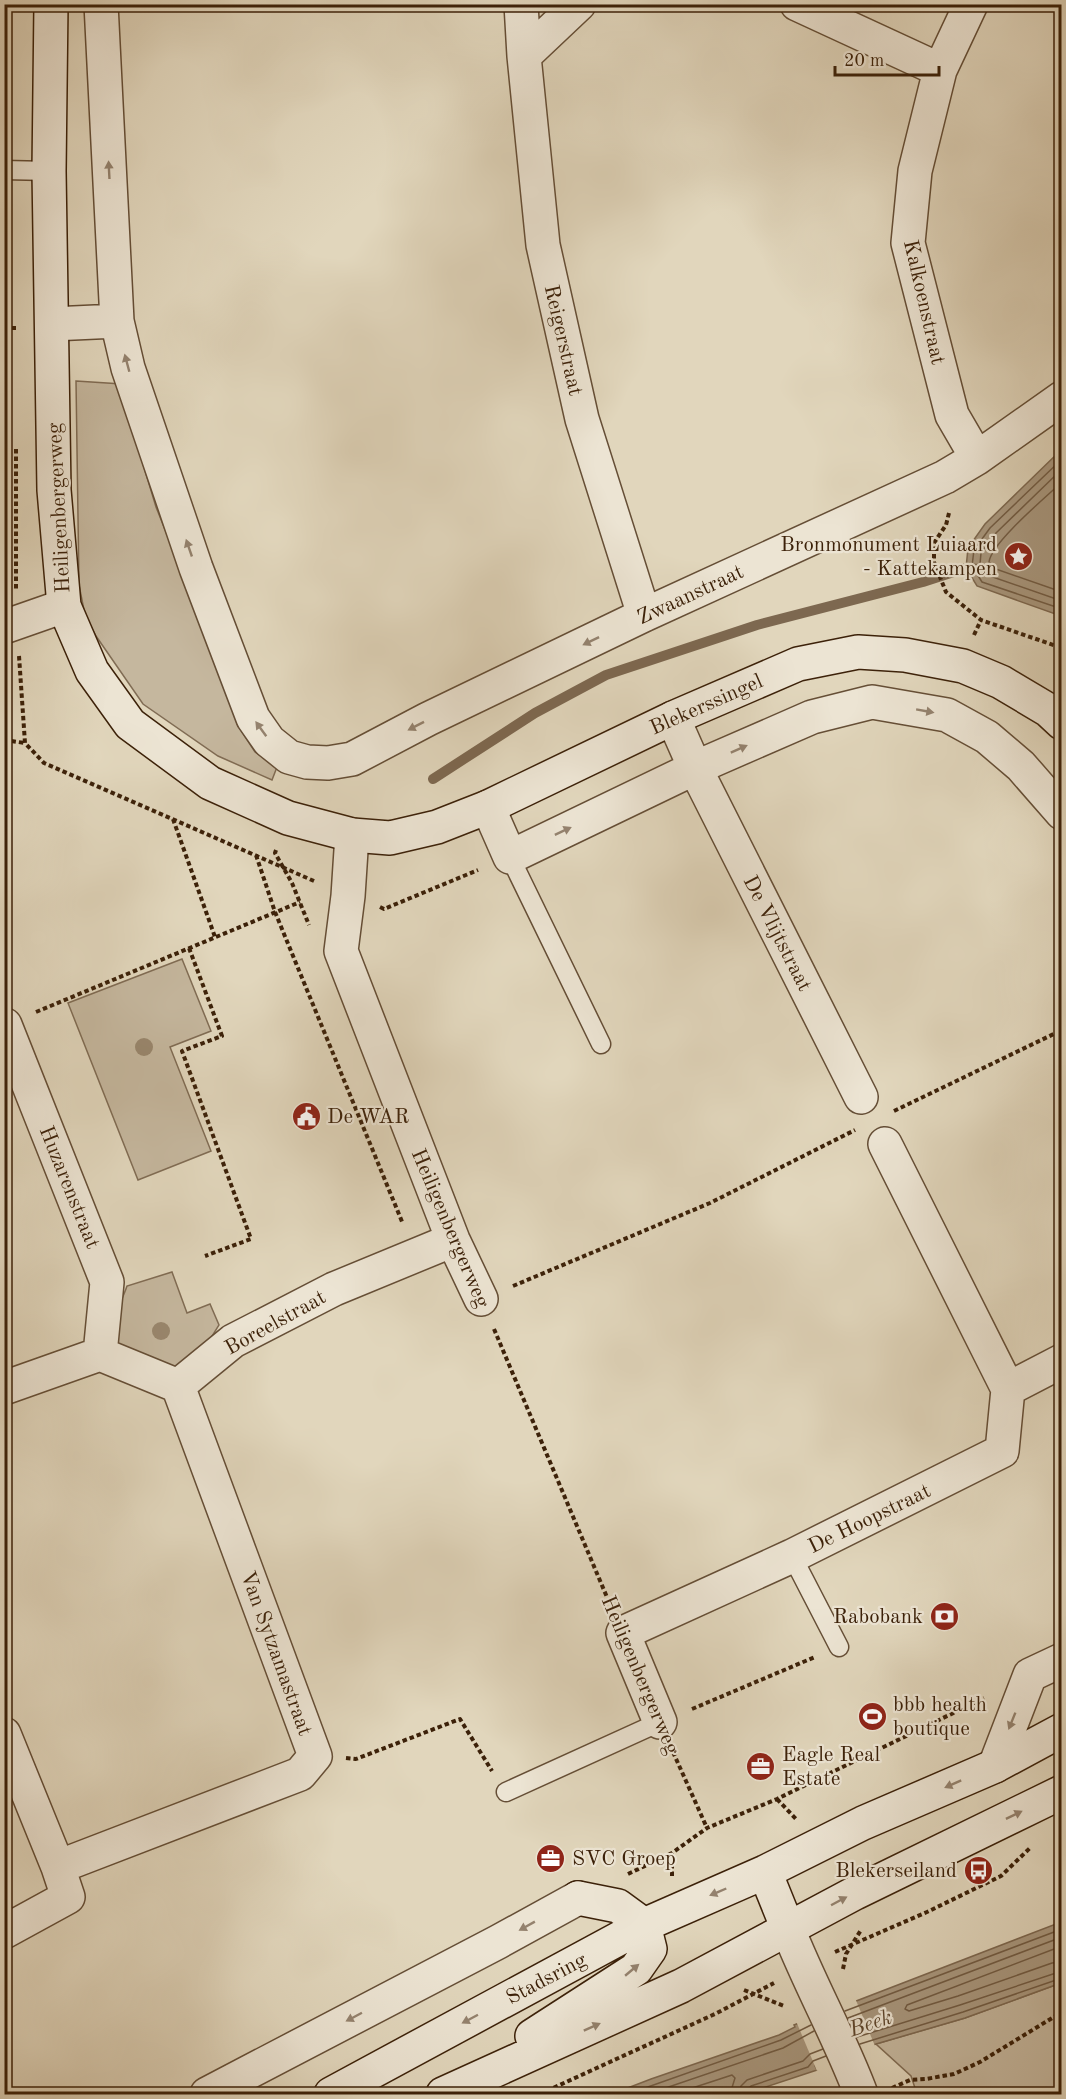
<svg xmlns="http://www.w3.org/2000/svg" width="1066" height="2099" font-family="'Old Standard TT',serif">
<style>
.green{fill:#c5b79e;stroke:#806c54;stroke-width:1.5}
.water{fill:#a9987f;stroke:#7d6850;stroke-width:1.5}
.pier{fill:#e1d6bc}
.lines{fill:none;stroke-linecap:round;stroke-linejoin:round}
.shore{stroke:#725c44;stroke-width:1.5}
.stream{stroke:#7d6850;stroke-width:10}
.lane-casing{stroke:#654e36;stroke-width:21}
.street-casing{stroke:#654e36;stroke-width:36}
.secondary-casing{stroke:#3c2109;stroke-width:36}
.path{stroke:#3c2109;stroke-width:4;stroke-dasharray:4.5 3;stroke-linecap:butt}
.lane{stroke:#ece4d3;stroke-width:18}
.street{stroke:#ece4d3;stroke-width:33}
.secondary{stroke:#ece4d3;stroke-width:33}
.tree{fill:#99876e}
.oneway{fill:#94826e}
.labels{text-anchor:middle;stroke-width:4.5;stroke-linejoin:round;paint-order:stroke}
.street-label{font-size:21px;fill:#3c2109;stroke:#ece4d3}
.poi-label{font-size:21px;fill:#3c2109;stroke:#ece4d3;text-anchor:start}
.water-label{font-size:22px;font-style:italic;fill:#5d452c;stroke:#ece4d3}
</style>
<rect width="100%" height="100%" fill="#e1d6bc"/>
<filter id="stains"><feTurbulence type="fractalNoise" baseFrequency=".00333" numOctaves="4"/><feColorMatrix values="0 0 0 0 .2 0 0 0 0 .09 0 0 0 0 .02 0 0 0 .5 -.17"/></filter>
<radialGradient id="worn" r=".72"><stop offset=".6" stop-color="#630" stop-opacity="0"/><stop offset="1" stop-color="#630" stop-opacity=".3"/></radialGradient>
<path class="green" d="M76,381L122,384L131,424L156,507L200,617L238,726L255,752L277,767L272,780L218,756L143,704L96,636L85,615L79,585Z
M182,959L211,1031L170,1047L211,1151L138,1180L68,1003Z
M172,1272L187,1313L210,1304L219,1325L201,1354L187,1370C160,1364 108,1363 115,1322C116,1310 123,1298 127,1286Z
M1061,1983V2094H917L911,2076L876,2044L965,2018Z"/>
<path class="water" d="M1061,450V616L977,586L966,568L968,548L985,524Z
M1061,1922V1983L965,2018L876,2044L815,2066L817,2070L745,2094H612L651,2079L779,2035L795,2027L794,2025Z"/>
<path class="pier" d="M855,1998L875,2046L817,2071L796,2021Z"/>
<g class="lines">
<path class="shore" d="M1062,459L990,528L974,550L972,566L982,582L1062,609
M1062,469L996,533L981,553L980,564L987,575L1062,601
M1062,482C1046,497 991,543 989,562L993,568L1062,592
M1062,1946L907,2005L905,2009L909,2011L958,1996L1052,1963L1062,1962
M845,2011L1062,1929
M848,2018L1062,1937
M857,2037L960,2005L1062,1971
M860,2044L963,2012L1062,1978
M628,2094L781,2040L811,2025
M648,2094L783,2048L814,2031
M674,2094L732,2075L735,2078L730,2094
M739,2094L741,2086L747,2080L803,2061L810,2054L823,2049
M747,2094V2090L751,2086L808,2067L813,2061L826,2056"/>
<path class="stream" d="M433,779L535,713L606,675L757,625L923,582L966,568L979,569"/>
<defs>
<path id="lane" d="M4,170L49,171
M510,857L601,1044
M792,1556L839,1647
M506,1792L660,1722"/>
<path id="street" d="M101,4L117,321L128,368L196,568L253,718L269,741L289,757L307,762L328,763L352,759L428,719L644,615L945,477L977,458L1062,398
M521,4L524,56L543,245L582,419L644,615
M797,4L940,70
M971,4L940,70L915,171L908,243L952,415L977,458
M524,56L579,4
M52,324L117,321
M4,627L64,606
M673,718L695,768L861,1097
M488,807L510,857L695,768L812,717L872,702L947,715L987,737L1021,766L1062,813
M352,835L348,896L341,951L453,1240L481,1299
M5,1025L107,1282L100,1354
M885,1144L1008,1389
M178,1386L233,1341L334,1289L453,1240
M4,1388L100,1354L178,1386
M1008,1389L1062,1361
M660,1722L623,1633L792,1556L1002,1451L1008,1389
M4,1734L58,1867L68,1897L4,1932
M995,1766L1030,1675L1062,1660
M58,1867L300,1774L315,1756L178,1386
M788,1929C810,1985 840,2038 861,2094
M207,2094L498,1942L578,1898"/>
<path id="secondary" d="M51,4L49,171L54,490L64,606L92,671L130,724L210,783L288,818L352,835L390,838L437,827L488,807L673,718L798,664L858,652L905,655L963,666L1001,682L1048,710L1062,723
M765,1872L788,1929
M532,2036L636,1969L650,1949L644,1925L618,1906L578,1898
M331,2094L644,1925L765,1872L863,1823L995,1766L1062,1730
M443,2094L681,1986L855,1893L1062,1792"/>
</defs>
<use href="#lane" class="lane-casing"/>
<use href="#street" class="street-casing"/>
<use href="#secondary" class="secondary-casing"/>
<path class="path" d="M4,328H17
M16,449V589
M949,513L946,525L934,543V562L946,592L981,620L1062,648
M974,635L981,620
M19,656L25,743L44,763L314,881
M4,740L25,743
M173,819L215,937
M276,850L275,853L292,883L309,925
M256,855L275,912L403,1224
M380,907L384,909L478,870
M189,948L222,1036L182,1051L251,1239L205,1256
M36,1012L300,902
M894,1111L1062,1030
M513,1286L710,1203L855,1130
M494,1329L609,1602
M692,1709L815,1657
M673,1752L707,1828
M346,1758L356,1759L460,1719L492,1771
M777,1799L797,1820
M628,1874L672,1853L707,1828L777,1799L984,1698
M672,1876V1853
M835,1952L927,1912L1001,1876L1030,1848
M843,1969L846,1954L861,1930
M744,1990L784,2006
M892,2088L910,2080L926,2079L954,2074L980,2062L1062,2012
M540,2094L717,2013L774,1983"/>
<use href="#lane" class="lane"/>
<use href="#street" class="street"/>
<use href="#secondary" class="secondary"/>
</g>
<g class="tree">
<circle cx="144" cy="1047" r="9"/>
<circle cx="161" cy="1331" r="9"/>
</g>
<defs><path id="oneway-solid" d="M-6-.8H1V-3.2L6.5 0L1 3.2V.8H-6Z" transform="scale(1.5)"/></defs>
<g class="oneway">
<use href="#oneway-solid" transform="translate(109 170) rotate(-93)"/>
<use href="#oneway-solid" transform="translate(127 363) rotate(-105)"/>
<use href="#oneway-solid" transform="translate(189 548) rotate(-109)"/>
<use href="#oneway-solid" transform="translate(591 641) rotate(154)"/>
<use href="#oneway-solid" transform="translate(925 711) rotate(10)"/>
<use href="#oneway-solid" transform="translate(416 726) rotate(153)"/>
<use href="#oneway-solid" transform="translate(261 729) rotate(-126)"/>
<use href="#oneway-solid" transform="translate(739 749) rotate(-24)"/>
<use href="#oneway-solid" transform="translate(563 831) rotate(-25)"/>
<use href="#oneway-solid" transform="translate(1012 1721) rotate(112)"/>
<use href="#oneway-solid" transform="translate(953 1784) rotate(156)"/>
<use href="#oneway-solid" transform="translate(1014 1815) rotate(-26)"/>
<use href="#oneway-solid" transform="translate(718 1892) rotate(157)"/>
<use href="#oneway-solid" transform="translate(839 1901) rotate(-28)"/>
<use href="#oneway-solid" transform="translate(527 1926) rotate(151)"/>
<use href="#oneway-solid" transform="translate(632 1970) rotate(-40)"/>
<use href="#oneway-solid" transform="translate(354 2017) rotate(152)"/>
<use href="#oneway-solid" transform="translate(470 2019) rotate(152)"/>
<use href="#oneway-solid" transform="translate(592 2027) rotate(-24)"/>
</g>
<defs>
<symbol id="sight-disc" viewBox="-11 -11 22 22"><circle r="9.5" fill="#8f2418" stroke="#ece4d3"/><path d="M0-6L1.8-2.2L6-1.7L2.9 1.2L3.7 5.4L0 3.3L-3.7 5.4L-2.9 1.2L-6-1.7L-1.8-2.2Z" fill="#fff"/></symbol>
<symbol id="civic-disc" viewBox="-11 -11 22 22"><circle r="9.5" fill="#8f2418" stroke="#ece4d3"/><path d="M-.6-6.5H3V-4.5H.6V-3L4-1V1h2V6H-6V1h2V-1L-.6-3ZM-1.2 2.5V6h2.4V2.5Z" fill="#fff"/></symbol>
<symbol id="bank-disc" viewBox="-11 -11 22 22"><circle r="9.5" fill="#8f2418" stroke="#ece4d3"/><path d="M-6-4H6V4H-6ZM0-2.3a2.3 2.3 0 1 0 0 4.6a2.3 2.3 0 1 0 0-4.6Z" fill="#fff"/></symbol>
<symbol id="stadium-disc" viewBox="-11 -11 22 22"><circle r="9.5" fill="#8f2418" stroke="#ece4d3"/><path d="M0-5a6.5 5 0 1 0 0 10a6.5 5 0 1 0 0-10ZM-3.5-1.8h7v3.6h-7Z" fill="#fff"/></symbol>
<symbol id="office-disc" viewBox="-11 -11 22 22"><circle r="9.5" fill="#8f2418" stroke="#ece4d3"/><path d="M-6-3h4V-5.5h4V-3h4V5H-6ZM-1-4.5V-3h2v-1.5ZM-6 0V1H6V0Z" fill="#fff"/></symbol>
<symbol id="bus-disc" viewBox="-11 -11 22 22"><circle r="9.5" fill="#8f2418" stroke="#ece4d3"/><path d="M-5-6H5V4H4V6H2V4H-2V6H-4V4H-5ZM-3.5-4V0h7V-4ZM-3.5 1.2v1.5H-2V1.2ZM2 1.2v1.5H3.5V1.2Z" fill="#fff"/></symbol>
</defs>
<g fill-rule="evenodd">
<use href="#sight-disc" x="1002" y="540" width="33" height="33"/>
<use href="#civic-disc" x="290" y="1100" width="33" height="33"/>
<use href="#bank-disc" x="928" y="1600" width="33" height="33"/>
<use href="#stadium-disc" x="856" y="1700" width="33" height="33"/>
<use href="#office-disc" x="744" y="1750" width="33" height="33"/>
<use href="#office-disc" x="534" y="1842" width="33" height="33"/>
<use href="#bus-disc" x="962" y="1854" width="33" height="33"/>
</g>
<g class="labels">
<g class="street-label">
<text transform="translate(925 302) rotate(77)" y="7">Kalkoenstraat</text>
<text transform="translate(564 340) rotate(77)" y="7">Reigerstraat</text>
<text transform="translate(58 508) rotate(-93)" y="7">Heiligenbergerweg</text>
<text transform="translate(690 594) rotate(-25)" y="7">Zwaanstraat</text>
<text transform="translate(706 704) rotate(-24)" y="7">Blekerssingel</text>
<text transform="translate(778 933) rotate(63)" y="7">De Vlijtstraat</text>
<text transform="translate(70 1187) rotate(68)" y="7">Huzarenstraat</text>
<text transform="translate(451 1228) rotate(67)" y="7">Heiligenbergerweg</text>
<text transform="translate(275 1322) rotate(-29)" y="7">Boreelstraat</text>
<text transform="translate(869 1518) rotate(-26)" y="7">De Hoopstraat</text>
<text transform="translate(277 1653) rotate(70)" y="7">Van Sytzamastraat</text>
<text transform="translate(641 1675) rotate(67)" y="7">Heiligenbergerweg</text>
<text transform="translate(546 1978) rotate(-28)" y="7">Stadsring</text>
</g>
<g class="poi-label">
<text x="997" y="551" text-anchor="end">Bronmonument Luiaard<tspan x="997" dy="24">- Kattekampen</tspan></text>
<text x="327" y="1123">De WAR</text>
<text x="923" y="1623" text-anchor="end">Rabobank</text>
<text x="893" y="1711">bbb health<tspan x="893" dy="24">boutique</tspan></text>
<text x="782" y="1761">Eagle Real<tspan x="782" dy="24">Estate</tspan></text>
<text x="572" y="1865">SVC Groep</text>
<text x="957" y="1877" text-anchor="end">Blekerseiland</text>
</g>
<g class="water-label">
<text transform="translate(870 2022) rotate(-19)" y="8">Beek</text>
</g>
</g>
<rect width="1066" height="2099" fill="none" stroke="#e1d6bc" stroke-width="24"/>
<rect x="6" y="6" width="1054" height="2087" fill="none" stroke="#3c2109" stroke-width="3"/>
<rect x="12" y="12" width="1042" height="2075" fill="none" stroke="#3c2109" stroke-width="1.5"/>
<path d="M835 66v9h104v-9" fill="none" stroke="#3c2109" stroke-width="3"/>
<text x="844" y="66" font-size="18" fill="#3c2109" stroke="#ece4d3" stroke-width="4.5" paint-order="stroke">20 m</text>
<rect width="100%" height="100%" filter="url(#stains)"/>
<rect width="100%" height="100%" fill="url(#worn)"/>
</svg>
